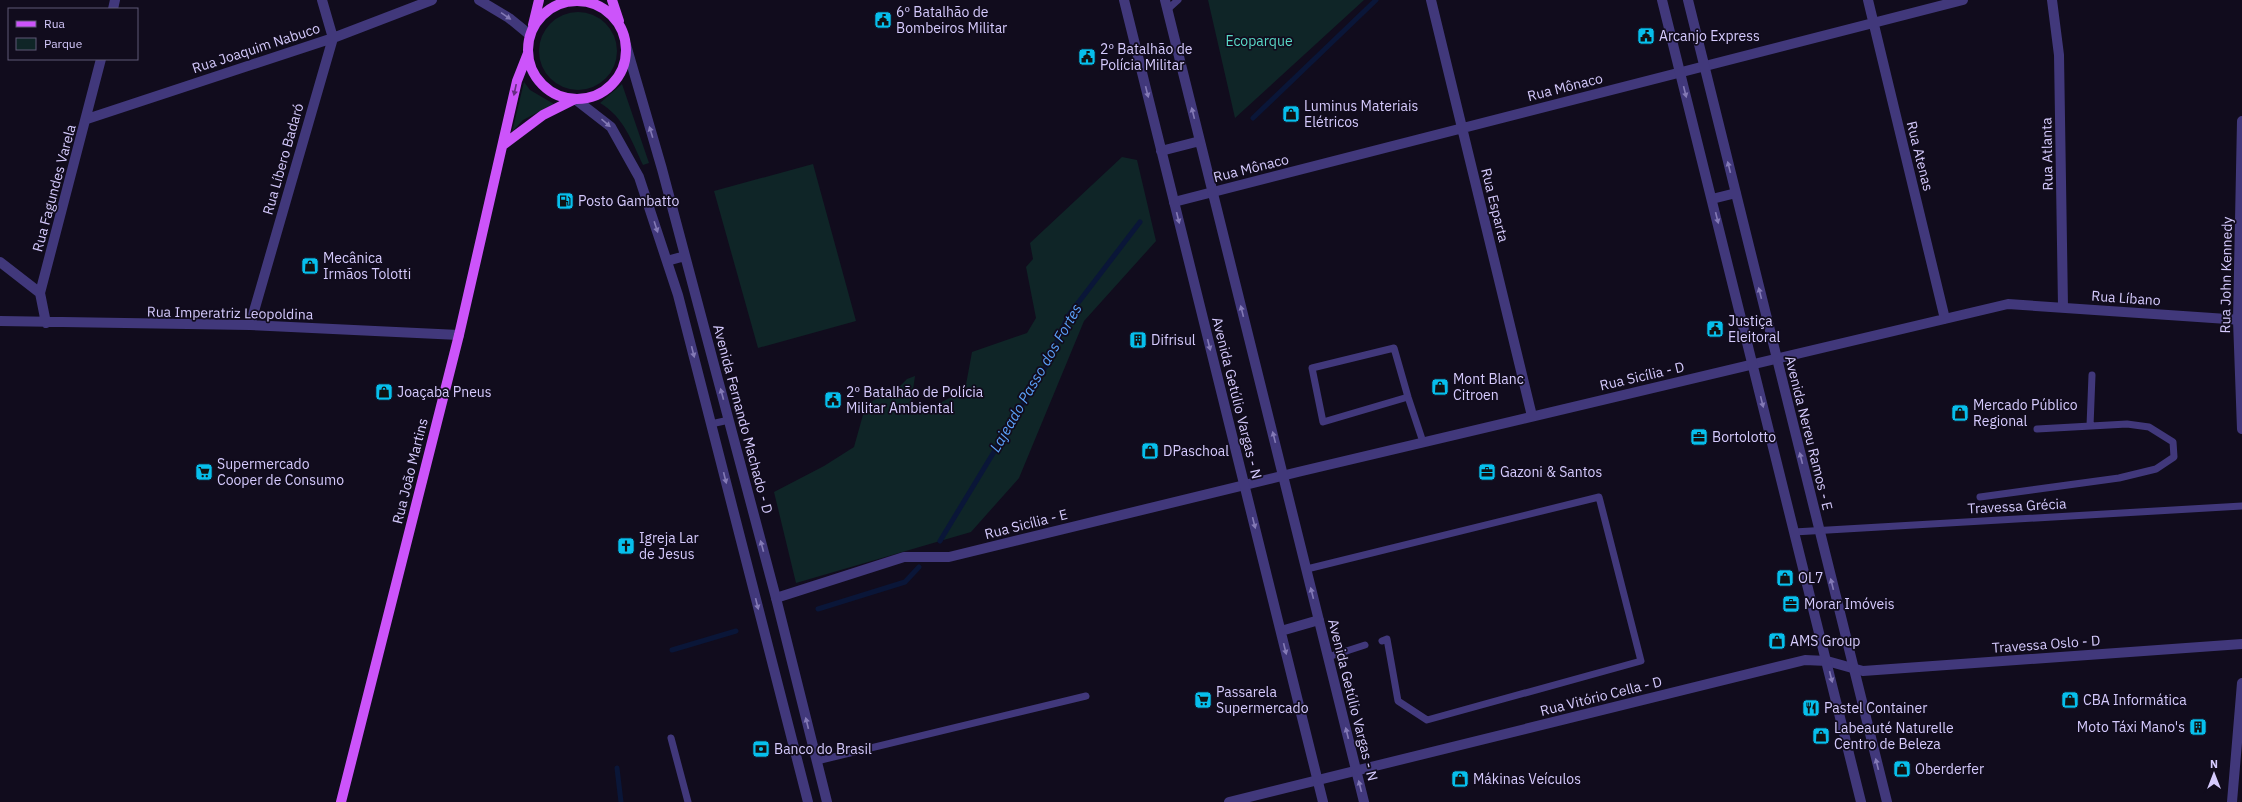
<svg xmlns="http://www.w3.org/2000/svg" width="2242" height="802" font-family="'IBM Plex Sans',sans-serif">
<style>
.green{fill:#0f2527}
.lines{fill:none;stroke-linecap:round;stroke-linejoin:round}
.stream{stroke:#0a1638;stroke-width:5}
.service{stroke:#41387b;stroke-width:7}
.minor{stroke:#41387b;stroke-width:10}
.tertiary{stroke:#41387b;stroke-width:10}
.primary{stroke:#cc54fa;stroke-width:10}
.oneway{fill:#847ab6}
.oneway2{fill:#652c80}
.labels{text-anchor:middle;stroke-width:3.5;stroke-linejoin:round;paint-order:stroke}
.poi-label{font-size:14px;fill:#d5cafd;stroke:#110c1d;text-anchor:start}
.park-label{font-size:14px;fill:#59dac7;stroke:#110c1d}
.street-label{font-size:14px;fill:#d5cafd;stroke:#110c1d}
.water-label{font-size:15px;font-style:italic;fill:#5ba1fa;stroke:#110c1d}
</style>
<rect width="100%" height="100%" fill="#110c1d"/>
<path class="green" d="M1208,0H1364L1235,118Z
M539 51a39 39 0 1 1 78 0a39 39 0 1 1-78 0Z
M524,82L530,90L554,104L523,120L512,132Z
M622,84L649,163L643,165C632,142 624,117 600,103Z
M1122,157L1137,160L1156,241L1084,321L1019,478L971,532L796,583L774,492L824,466L854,447L866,404L896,390L907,379L915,376L911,404L932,407L965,390L972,352L1027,333L1036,318L1026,267L1033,259L1030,243Z
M813,164L856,321L758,348L714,191Z"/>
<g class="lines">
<path class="stream" d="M1253,118L1376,0
M940,541L1046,366L1068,316L1140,222
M818,609L905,582L919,567
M672,650L736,631
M617,768L621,802"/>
<path class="service" d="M1168,9L1178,0
M1408,397L1323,422L1312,368L1394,348L1408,397L1423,442
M711,424L729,420
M2090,426L2092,375
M1980,497L2119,478L2156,469L2174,457L2173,442L2149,427L2127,424L2037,429
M1794,532L2242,506
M1307,569L1599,497L1641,661L1427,720L1398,701L1387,639L1382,641
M1328,657L1365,645
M671,738L688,802
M817,761L1086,696"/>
<path class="minor" d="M479,0L509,18L530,35
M571,0L574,1
M1431,0L1532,416
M1868,0L1945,319
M2052,0L2059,55L2063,307
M113,9L115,0
M87,119L333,38L432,0
M1174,202L1963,0
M0,262L40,293
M0,321L250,325L459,335
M46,323L40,293L101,59
M250,325L333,38L322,0
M776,598L904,557H949L1298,472L2008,304L2242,320
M1229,802L1805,660L1827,661L1863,671L2242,644"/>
<path class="tertiary" d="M1124,0L1323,802
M1165,0L1364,802
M1662,0L1861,802
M1688,0L1887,802
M626,45L662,169L776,598L827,802
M575,99L611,127L639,177L678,295L808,802
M2242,121L2238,320L2242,429
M1161,151L1200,141
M1712,199L1736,193
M667,261L685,256
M1281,631L1319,620
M2232,802L2242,683"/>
<path class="primary" d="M612,0L619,21
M528 50a49 49 0 1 1 98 0a49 49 0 1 1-98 0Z
M533,25L539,0
M503,145L543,115L575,99
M341,802L459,335L517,81L528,53"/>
</g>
<defs><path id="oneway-solid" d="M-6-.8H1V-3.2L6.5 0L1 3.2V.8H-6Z"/></defs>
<g class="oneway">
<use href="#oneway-solid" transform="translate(506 16) rotate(34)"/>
<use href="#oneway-solid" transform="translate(1147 92) rotate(76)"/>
<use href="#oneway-solid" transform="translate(1685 92) rotate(76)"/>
<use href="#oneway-solid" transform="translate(1193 113) rotate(-104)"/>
<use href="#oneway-solid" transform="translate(606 123) rotate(41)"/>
<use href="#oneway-solid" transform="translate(651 132) rotate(-107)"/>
<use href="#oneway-solid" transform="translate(1729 167) rotate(-104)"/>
<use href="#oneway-solid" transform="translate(1178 218) rotate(76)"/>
<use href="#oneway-solid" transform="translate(1717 218) rotate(76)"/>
<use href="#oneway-solid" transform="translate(656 227) rotate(72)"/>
<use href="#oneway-solid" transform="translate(1760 293) rotate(-104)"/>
<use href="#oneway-solid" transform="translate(1242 311) rotate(-104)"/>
<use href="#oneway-solid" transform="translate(1209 345) rotate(76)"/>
<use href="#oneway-solid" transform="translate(693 352) rotate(76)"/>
<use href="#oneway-solid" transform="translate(722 394) rotate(-105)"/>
<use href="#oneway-solid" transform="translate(1762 402) rotate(76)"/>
<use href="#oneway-solid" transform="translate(1274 437) rotate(-104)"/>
<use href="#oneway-solid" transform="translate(1801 458) rotate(-104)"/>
<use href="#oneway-solid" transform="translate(725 478) rotate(76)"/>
<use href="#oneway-solid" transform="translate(1254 523) rotate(76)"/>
<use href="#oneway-solid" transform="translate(762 546) rotate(-105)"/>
<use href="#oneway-solid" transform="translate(1832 584) rotate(-104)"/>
<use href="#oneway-solid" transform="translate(1312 593) rotate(-104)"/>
<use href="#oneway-solid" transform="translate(757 604) rotate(76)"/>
<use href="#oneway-solid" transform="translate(1285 649) rotate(76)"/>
<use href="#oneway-solid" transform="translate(1831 677) rotate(76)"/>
<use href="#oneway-solid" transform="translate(807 723) rotate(-104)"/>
<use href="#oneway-solid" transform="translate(1347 733) rotate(-104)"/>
<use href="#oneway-solid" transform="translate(1877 764) rotate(-104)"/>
<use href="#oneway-solid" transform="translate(1360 786) rotate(-104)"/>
</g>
<use class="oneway2" href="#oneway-solid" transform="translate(515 90) rotate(102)"/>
<defs>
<symbol id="civic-square" viewBox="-11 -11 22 22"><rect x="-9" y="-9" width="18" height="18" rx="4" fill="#07bfec" stroke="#110c1d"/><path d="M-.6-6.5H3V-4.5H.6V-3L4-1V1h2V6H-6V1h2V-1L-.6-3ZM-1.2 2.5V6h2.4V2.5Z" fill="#111"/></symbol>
<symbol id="shop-square" viewBox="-11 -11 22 22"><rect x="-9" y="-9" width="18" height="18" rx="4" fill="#07bfec" stroke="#110c1d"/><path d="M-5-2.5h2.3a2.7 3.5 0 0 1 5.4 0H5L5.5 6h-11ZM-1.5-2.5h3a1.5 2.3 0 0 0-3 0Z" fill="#111"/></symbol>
<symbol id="fuel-square" viewBox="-11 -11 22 22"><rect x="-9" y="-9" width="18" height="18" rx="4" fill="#07bfec" stroke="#110c1d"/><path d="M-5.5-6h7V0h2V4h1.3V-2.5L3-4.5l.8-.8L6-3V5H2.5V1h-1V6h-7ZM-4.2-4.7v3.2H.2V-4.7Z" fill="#111"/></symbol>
<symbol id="building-square" viewBox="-11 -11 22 22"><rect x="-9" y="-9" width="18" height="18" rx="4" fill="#07bfec" stroke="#110c1d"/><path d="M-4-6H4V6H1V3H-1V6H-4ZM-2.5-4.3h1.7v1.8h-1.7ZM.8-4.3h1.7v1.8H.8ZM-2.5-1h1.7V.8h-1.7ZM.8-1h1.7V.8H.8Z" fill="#111"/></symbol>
<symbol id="office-square" viewBox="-11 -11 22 22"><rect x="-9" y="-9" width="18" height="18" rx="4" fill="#07bfec" stroke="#110c1d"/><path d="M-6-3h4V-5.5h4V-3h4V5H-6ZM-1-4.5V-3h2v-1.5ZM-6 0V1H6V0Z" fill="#111"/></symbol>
<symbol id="supermarket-square" viewBox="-11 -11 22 22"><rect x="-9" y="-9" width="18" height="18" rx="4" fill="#07bfec" stroke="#110c1d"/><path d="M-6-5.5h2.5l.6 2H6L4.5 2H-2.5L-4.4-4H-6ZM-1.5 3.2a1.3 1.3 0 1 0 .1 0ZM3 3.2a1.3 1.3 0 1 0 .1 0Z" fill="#111"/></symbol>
<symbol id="church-square" viewBox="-11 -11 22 22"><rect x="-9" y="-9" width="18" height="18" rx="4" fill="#07bfec" stroke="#110c1d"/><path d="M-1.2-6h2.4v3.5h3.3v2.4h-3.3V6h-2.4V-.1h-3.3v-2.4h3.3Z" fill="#111"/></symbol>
<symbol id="restaurant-square" viewBox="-11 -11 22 22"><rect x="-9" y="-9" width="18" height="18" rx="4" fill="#07bfec" stroke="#110c1d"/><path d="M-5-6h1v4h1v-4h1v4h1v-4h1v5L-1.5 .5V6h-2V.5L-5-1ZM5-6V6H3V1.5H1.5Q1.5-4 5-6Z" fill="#111"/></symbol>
<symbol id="bank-square" viewBox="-11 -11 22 22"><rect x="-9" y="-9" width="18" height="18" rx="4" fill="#07bfec" stroke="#110c1d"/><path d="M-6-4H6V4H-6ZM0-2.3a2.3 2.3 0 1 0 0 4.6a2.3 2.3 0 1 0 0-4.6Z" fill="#111"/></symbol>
</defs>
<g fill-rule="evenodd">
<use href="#civic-square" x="873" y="10" width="20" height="20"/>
<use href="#civic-square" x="1636" y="26" width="20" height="20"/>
<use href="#civic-square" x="1077" y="47" width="20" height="20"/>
<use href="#shop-square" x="1281" y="104" width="20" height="20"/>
<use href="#fuel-square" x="555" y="191" width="20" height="20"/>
<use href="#shop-square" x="300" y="256" width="20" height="20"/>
<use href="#civic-square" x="1705" y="319" width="20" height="20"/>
<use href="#building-square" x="1128" y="330" width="20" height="20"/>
<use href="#shop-square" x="1430" y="377" width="20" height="20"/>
<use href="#shop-square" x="374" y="382" width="20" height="20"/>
<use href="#civic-square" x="823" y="390" width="20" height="20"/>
<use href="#shop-square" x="1950" y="403" width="20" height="20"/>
<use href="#office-square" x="1689" y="427" width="20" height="20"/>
<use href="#shop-square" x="1140" y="441" width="20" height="20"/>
<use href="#supermarket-square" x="194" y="462" width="20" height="20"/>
<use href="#office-square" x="1477" y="462" width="20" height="20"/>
<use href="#church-square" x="616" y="536" width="20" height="20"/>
<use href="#shop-square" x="1775" y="568" width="20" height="20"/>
<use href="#office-square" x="1781" y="594" width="20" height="20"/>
<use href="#shop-square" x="1767" y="631" width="20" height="20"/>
<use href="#supermarket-square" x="1193" y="690" width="20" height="20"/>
<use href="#shop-square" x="2060" y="690" width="20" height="20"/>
<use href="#restaurant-square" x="1801" y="698" width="20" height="20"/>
<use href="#building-square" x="2188" y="717" width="20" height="20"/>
<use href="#shop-square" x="1811" y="726" width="20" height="20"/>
<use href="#bank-square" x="751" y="739" width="20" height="20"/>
<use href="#shop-square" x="1892" y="759" width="20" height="20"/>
<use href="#shop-square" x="1450" y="769" width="20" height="20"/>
</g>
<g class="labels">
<g class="poi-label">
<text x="896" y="17">6º Batalhão de<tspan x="896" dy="16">Bombeiros Militar</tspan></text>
<text x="1659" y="41">Arcanjo Express</text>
<text x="1100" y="54">2º Batalhão de<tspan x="1100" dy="16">Polícia Militar</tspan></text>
<text x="1304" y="111">Luminus Materiais<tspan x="1304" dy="16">Elétricos</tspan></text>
<text x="578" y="206">Posto Gambatto</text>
<text x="323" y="263">Mecânica<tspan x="323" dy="16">Irmãos Tolotti</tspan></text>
<text x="1728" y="326">Justiça<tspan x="1728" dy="16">Eleitoral</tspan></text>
<text x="1151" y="345">Difrisul</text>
<text x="1453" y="384">Mont Blanc<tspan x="1453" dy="16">Citroen</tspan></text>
<text x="397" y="397">Joaçaba Pneus</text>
<text x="846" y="397">2º Batalhão de Polícia<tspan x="846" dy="16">Militar Ambiental</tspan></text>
<text x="1973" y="410">Mercado Público<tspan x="1973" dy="16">Regional</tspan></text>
<text x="1712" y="442">Bortolotto</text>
<text x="1163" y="456">DPaschoal</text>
<text x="217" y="469">Supermercado<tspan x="217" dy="16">Cooper de Consumo</tspan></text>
<text x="1500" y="477">Gazoni &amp; Santos</text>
<text x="639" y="543">Igreja Lar<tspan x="639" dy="16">de Jesus</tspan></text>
<text x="1798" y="583">OL7</text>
<text x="1804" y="609">Morar Imóveis</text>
<text x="1790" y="646">AMS Group</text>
<text x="1216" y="697">Passarela<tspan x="1216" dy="16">Supermercado</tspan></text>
<text x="2083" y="705">CBA Informática</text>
<text x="1824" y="713">Pastel Container</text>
<text x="2185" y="732" text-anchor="end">Moto Táxi Mano's</text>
<text x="1834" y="733">Labeauté Naturelle<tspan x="1834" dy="16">Centro de Beleza</tspan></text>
<text x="774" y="754">Banco do Brasil</text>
<text x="1915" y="774">Oberderfer</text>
<text x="1473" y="784">Mákinas Veículos</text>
</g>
<g class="park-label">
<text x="1259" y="46">Ecoparque</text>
</g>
<g class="street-label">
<text transform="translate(256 48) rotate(-18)" y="5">Rua Joaquim Nabuco</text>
<text transform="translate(1565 87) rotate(-14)" y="5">Rua Mônaco</text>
<text transform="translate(2047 154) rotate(-91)" y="5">Rua Atlanta</text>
<text transform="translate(1920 156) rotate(76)" y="5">Rua Atenas</text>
<text transform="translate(283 159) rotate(-74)" y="5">Rua Líbero Badaró</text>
<text transform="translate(1251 168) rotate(-14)" y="5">Rua Mônaco</text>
<text transform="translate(54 188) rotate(-75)" y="5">Rua Fagundes Varela</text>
<text transform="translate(1495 205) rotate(76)" y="5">Rua Esparta</text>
<text transform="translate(2226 275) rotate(-89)" y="5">Rua John Kennedy</text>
<text transform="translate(2126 298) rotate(4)" y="5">Rua Líbano</text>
<text transform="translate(230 313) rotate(1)" y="5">Rua Imperatriz Leopoldina</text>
<text transform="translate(1642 376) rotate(-13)" y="5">Rua Sicília - D</text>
<text transform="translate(1237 398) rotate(76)" y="5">Avenida Getúlio Vargas - N</text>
<text transform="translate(743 419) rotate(75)" y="5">Avenida Fernando Machado - D</text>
<text transform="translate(1809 433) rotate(76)" y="5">Avenida Nereu Ramos - E</text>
<text transform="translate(410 471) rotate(-76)" y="5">Rua João Martins</text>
<text transform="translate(2017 506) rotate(-3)" y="5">Travessa Grécia</text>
<text transform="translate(1026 524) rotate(-14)" y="5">Rua Sicília - E</text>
<text transform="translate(2046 644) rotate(-4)" y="5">Travessa Oslo - D</text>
<text transform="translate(1601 696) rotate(-14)" y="5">Rua Vitório Cella - D</text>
<text transform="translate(1353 700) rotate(76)" y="5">Avenida Getúlio Vargas - N</text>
</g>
<g class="water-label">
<text transform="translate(1036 378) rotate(-60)" y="5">Lajeado Passo dos Fortes</text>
</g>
</g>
<rect x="8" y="8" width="130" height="52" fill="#110c1d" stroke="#5f5877"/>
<rect x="16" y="21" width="20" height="6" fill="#cc54fa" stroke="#5f5877"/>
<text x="44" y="28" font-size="12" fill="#d5cafd">Rua</text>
<rect x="16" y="38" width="20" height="12" fill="#0f2527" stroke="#5f5877"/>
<text x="44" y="48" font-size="12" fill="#d5cafd">Parque</text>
<g transform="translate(2214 774)" stroke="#110c1d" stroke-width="3" paint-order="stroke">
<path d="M0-3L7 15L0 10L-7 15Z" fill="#d5cafd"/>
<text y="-6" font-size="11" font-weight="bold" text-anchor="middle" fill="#d5cafd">N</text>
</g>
</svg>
